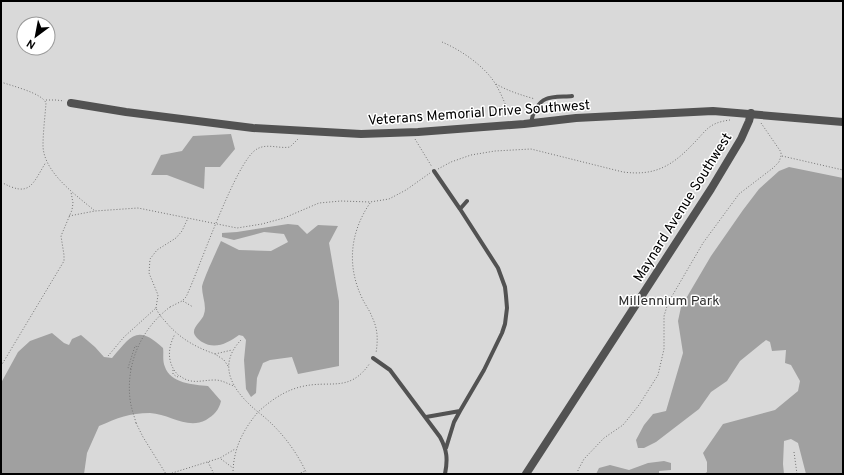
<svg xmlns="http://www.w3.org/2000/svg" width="844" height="475" font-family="Overpass,sans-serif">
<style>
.green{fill:#d9d9d9;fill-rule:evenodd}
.water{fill:#a0a0a0}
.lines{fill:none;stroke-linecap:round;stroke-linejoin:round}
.path{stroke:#747474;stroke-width:1;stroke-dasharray:1 2;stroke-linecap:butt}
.lane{stroke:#525252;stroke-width:4}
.street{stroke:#525252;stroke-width:8}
.path-bridge{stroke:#747474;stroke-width:1;stroke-dasharray:1 2;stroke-linecap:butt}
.labels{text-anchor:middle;stroke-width:3;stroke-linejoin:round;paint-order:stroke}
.street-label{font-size:14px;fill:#000;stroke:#fff}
.park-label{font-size:14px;fill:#303030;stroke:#fff}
</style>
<rect width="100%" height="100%" fill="#fff"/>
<path class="green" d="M1,1H843V474H1ZM24,24H48V48H24Z"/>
<path class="water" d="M231,134L235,149L220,167H205L204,189L167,175H151L161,155L182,151L193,136Z
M789,167L843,178V474H806L798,443L791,439L784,441L783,464L784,474H704L707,472V462L703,453L723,424L775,410L798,391L800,381L791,365L785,363L786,350L772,351L770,342L766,340L740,361L727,381L711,392L699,409L656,442L644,448H638L636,440L644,425L653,414L666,411L683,353L678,321L681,307L711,256L743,210L759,189L779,171Z
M288,224L298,225L307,234L318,225L338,226L329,243L339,301V366L298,374L292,357L270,360L263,363L257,378L256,393L251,397L246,389L244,360L246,340L243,336L239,335C228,343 215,350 202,342C199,340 195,337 194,333C193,326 203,320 204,314C207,306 202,296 202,287C203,280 217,250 221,241L239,250L271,251L288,242L284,234L264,232L234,240L222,237V233L237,232Z
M52,333L64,343L69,345L72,339L81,335L95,347L104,357L112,358C131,336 137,324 163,348C164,354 162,360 165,367C170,383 194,385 208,386L221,401C219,410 214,415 206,420C187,430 170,414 150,413C129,413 118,418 99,426L87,453L84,474H1V383L18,352L30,341Z
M664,461L671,463V470L659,471V474H596L599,468L610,465L629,470L648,463Z"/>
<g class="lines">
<path class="path" d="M442,42C461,50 486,67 496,85C502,95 506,106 510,117
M1,82C12,86 42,93 46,103C45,117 43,132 43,146C44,173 76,195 95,211
M496,84C508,91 521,95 535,99
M46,100H56L64,101
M761,123L781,152V156
M415,139L432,167
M782,156L843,170
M438,169L451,162L471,155L495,151L531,149L623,172C654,176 671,167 693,144C707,130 708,123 730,120
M1,182C30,198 32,185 46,162
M370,203C349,234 347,268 363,300C366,306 370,311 372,317C378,329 378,340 376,353
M69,216L95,211L138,208L237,228L262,224L284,218L319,203L341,201L370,202L389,199L406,190L430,173
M183,301L193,307
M170,307L182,301L186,297C199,270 236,160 257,149C267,143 279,149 290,147L299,138
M156,308L158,295L149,273L150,259L157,250L176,238L182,231L188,218
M108,356L124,337L156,308C158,313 161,317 165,321C179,338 195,347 215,354
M1,366L64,261V255L61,236L72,210L73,203L71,192
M228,366L224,360L215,354L232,350
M131,369L128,368L135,346L138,347
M173,370V374L177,377L179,376C167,364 167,349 175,334
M180,376C192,385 201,380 215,380C222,380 228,384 234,386
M136,423L143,437L166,474
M794,452L797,474
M221,459L233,468
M208,462L214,474
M169,474L220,458L235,449
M233,474C233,449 243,430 258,412C235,393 215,367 241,340
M298,474L305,471
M307,474C296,450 279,428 258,412C270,401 284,391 300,387C330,379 349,394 370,363
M578,474V470L584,459L604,438L623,425L639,405L658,375L664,349V316L668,303L703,243L739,194L773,168L779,162L781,156"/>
<path class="lane" d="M531,123C532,114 538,102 546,99C552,96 566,97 572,96
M434,171L460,209L498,268L505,287L506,296L507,308L505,324L502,333L484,370L460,411
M460,209L467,201
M373,358L390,370L440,437C447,450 448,459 445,474
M426,417L460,411L454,422L446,448"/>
<path class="street" d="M71,103L126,112L253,128L361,134L418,132L524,124L576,118L713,111L843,122
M526,474L711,189L741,139L749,121L751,113"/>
<path class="path-bridge" d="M136,423C134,415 131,408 130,399C126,363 141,329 170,307"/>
</g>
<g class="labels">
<g class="street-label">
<text transform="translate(479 112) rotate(-4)" y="5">Veterans Memorial Drive Southwest</text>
<text transform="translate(682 207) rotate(-58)" y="5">Maynard Avenue Southwest</text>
</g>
<g class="park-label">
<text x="669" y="305">Millennium Park</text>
</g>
</g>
<rect width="844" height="475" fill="none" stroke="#000000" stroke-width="4"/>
<g transform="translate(36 36) rotate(212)"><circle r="19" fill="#ffffff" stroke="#999999"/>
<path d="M0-3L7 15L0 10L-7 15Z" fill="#000000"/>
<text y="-6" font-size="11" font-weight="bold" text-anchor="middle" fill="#000000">N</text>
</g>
</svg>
